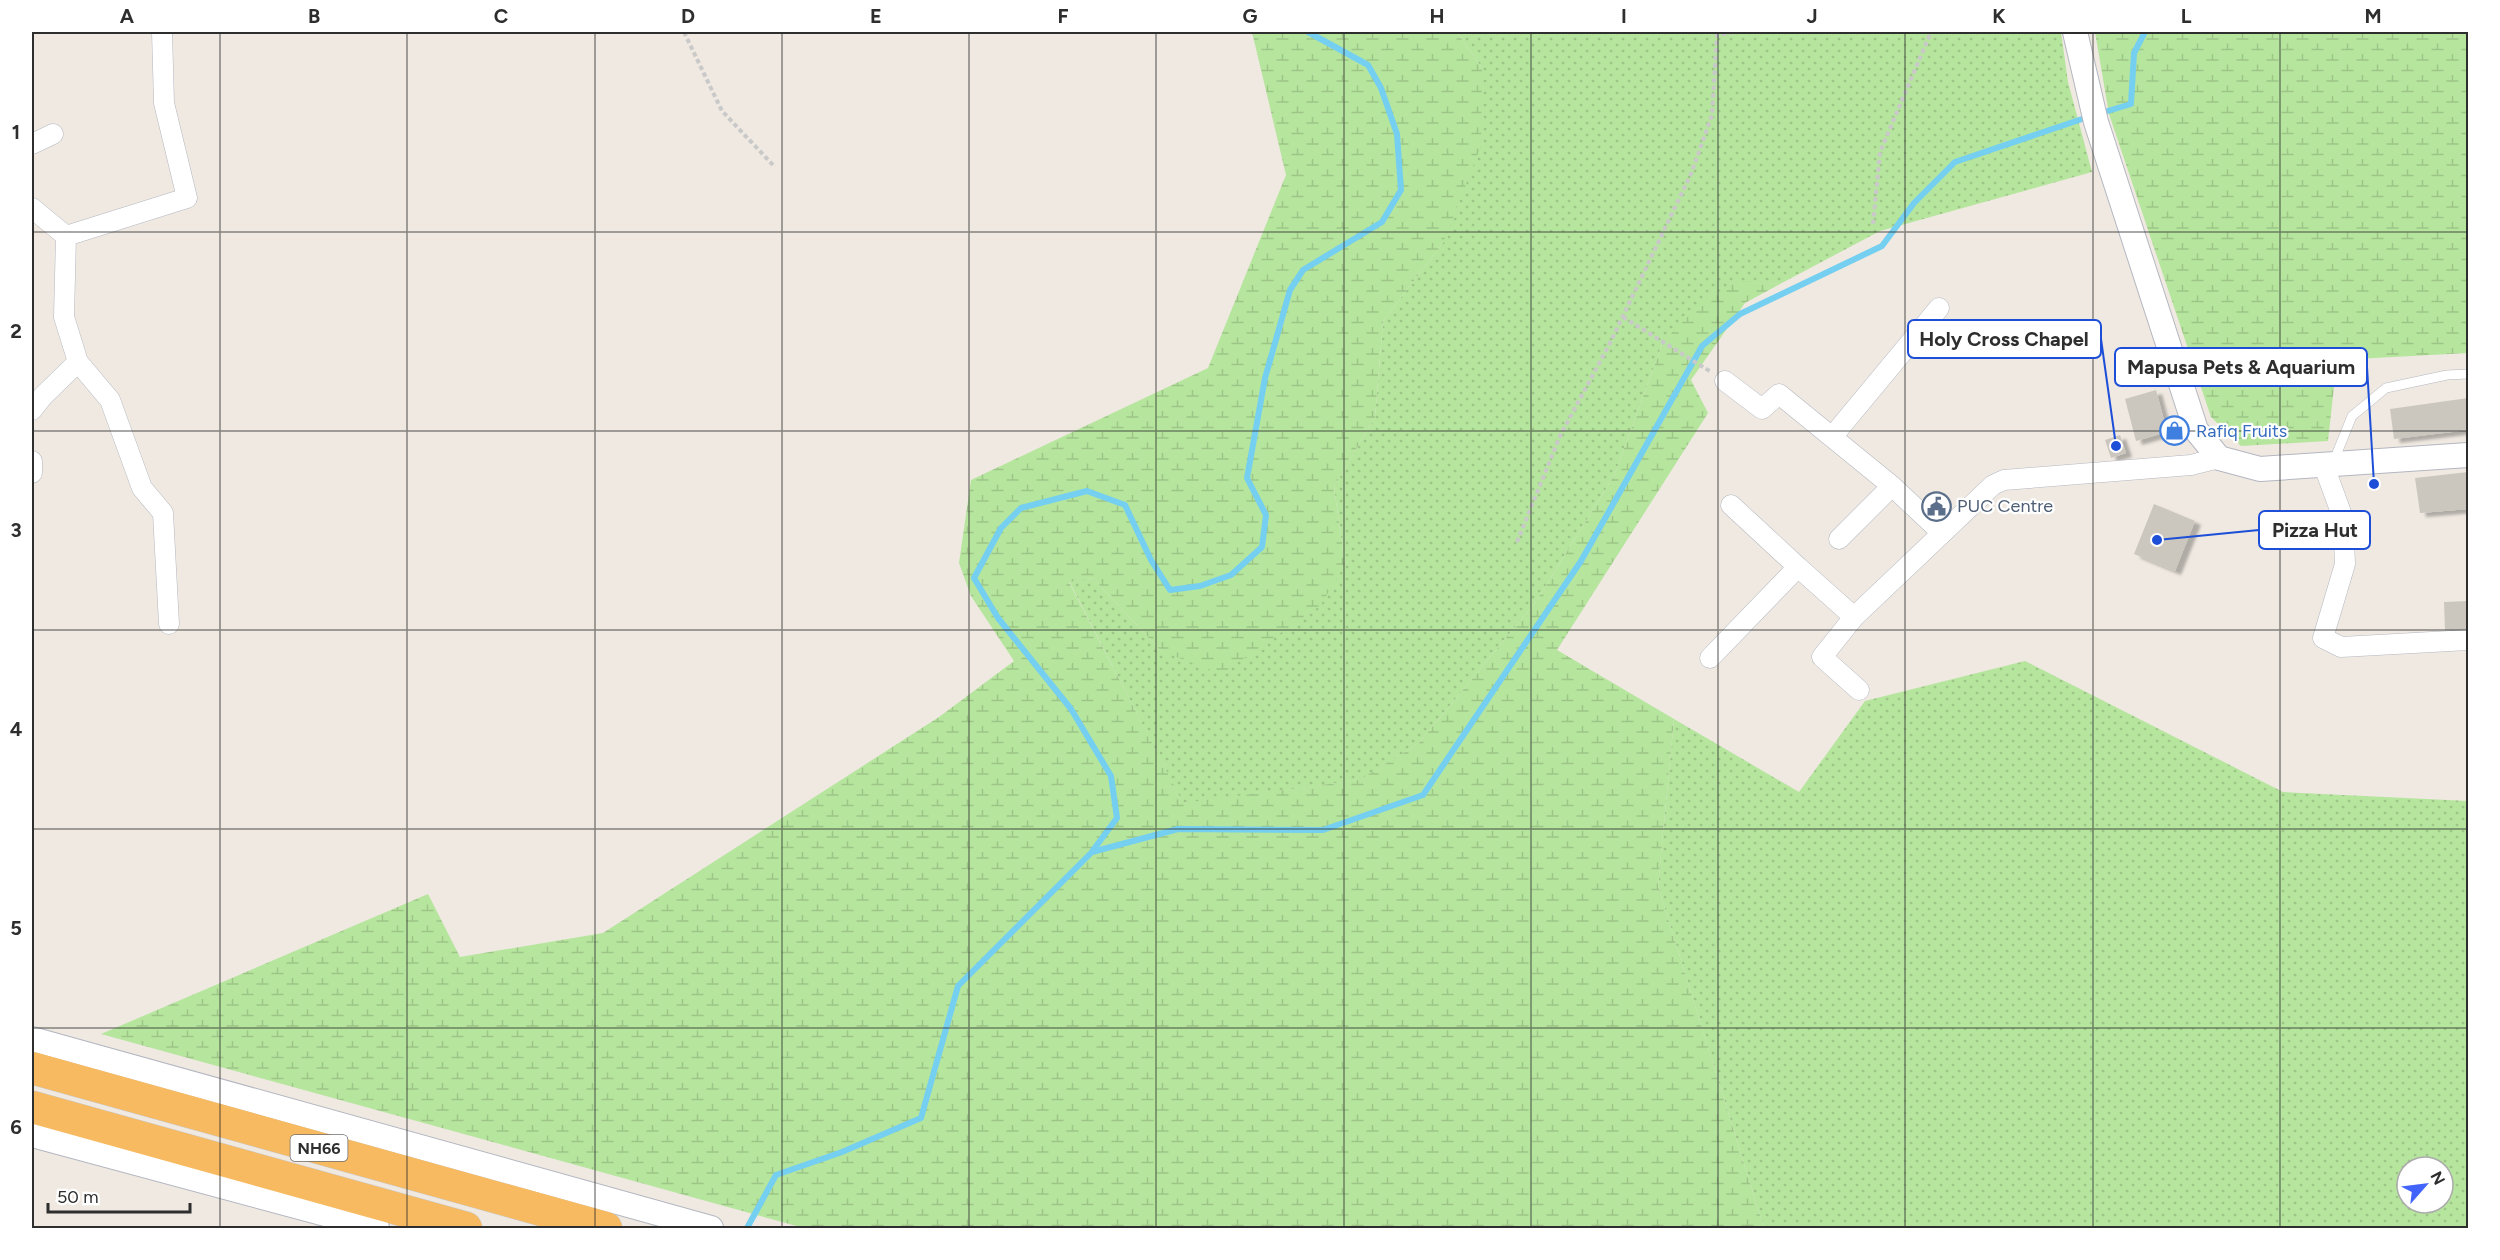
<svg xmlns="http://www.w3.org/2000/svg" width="2500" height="1260" font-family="Figtree,sans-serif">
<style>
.grass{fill:url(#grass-dots);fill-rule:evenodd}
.wetland{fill:url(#wetland-marsh)}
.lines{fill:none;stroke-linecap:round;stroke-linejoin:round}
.stream{stroke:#75cff0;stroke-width:6}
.building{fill:#cbc7bf;filter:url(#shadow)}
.service-casing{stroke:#b4b7c1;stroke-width:10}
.minor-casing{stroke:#b4b7c1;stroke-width:21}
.tertiary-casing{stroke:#b4b7c1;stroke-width:26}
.trunk-casing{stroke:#c9c9c9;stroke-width:33}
.path{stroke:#c9c9c9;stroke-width:4;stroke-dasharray:4.5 3;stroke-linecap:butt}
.service{stroke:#fff;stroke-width:9}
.minor{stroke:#fff;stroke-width:20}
.tertiary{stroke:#fff;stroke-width:24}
.trunk{stroke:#f8ba60;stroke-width:32}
.grid{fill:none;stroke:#2e2e2e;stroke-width:1.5;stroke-opacity:0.55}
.labels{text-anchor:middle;stroke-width:4.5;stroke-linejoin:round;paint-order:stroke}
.shield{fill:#fff;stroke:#6d6d6d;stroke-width:1.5}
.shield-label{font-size:16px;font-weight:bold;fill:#2e2e2e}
.shop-label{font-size:18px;fill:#366cbe;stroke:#fff;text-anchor:start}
.service-label{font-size:18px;fill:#4e5e75;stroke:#fff;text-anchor:start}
.leader{fill:none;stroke:#1d4ed8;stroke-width:2}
.callout-dot{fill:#1d4ed8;stroke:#fff;stroke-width:2}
.callout{fill:#fff;stroke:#1d4ed8;stroke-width:2}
.callout-label{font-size:20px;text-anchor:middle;font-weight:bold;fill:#2e2e2e}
.neatline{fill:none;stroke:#2e2e2e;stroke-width:2}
.grid-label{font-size:20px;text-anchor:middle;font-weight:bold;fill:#2e2e2e}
</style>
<defs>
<pattern id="grass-dots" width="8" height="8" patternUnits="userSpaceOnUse" patternTransform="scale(1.5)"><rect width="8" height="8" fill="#b6e59e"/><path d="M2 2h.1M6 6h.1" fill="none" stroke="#9dc588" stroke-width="1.8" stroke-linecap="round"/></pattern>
<pattern id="wetland-marsh" width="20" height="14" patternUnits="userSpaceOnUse" patternTransform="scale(1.5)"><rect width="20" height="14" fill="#b6e59e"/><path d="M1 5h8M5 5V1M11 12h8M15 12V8" fill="none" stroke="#9dc588"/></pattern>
<filter id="shadow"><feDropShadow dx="6" dy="4" stdDeviation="1.5" flood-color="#0004"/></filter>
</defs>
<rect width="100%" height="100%" fill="#efe9e1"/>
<path class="grass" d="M1457,32H2061L2068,82L2092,172L1880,231L1780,284L1740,282L1663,342L1614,476L1535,603L1418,744L1360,780L1183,804L1069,581L1093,578L1161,651L1345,565L1334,487L1375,417L1383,321L1443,243L1482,68Z
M2025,661L2283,792L2468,801V1228H1764L1658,886L1674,719L1799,792L1865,701ZM2407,1167H2443V1203H2407Z"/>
<path class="wetland" d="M1252,32H1457L1482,68L1481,146L1443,243L1383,321L1375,417L1334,487L1345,565L1320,606L1221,674L1161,651L1093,578L1069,582L1183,803L1359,780L1418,744L1535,603L1614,476L1663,342L1706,298L1740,281L1780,284L1745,303L1691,380L1708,413L1557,650L1674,719L1658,886L1764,1228H804L101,1034L428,894L460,957L603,933L939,717L1014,661L971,596L959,563L971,480L1208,368L1286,175Z
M2095,32H2468V353L2337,360L2328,441L2241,446L2211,417L2109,114Z"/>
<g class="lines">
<path class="stream" d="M2101,113L2131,104L2134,53L2145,32
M1092,852L1178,829L1323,830L1423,795L1581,561L1702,346L1740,314L1882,246L1914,203L1955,162L2091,116
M747,1228L776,1175L842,1152L921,1118L958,986L1091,853L1117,818L1111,776L1071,709L998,618L974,578L1001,528L1021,508L1087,491L1125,505L1151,560L1170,590L1200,586L1231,575L1262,547L1266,515L1247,478L1265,378L1290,290L1303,270L1382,222L1401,190L1397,134L1381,88L1368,65L1308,32"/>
</g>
<path class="building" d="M2156,390L2167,432L2136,441L2125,399Z
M2468,398V430L2394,439L2390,409Z
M2120,435L2126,453L2111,458L2105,440Z
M2468,472V509L2420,513L2415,478Z
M2154,504L2195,521L2175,571L2134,554Z
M2468,601V629L2445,630L2444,602Z"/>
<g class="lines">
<defs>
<path id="service" d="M2333,463L2352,416L2386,388L2447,375L2468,374"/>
<path id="minor" d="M32,144L53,134
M32,208L66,236L64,317L78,362L43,396L32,410
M66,236L187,198L164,103L162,32
M78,362L110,400L142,488L163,513L169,624
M1725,381L1762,409L1779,394L1892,486L1942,533
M1832,437L1939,308
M32,461V473
M2324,466L2343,518L2345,564L2323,638L2341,647L2468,640
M1731,505L1798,567
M1839,539L1892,486
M1710,658L1798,567L1854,617
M1859,690L1822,657L1854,617L1993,485L2004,480L2191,465L2219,458"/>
<path id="tertiary" d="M2075,32L2096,122L2196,430L2219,458L2260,469L2468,455
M32,1039L711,1228
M32,1135L377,1228"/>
<path id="trunk" d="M32,1068L606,1228
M32,1107L466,1228"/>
</defs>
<use href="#service" class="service-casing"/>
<use href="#minor" class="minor-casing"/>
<use href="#tertiary" class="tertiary-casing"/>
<use href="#trunk" class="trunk-casing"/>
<path class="path" d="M684,32L722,111L773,165
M1873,224L1880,152L1931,32
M1623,317L1711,372
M1517,542L1560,436L1610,343L1691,174L1712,115L1717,35L1736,32"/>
<use href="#service" class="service"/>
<use href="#minor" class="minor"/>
<use href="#tertiary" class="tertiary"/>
<use href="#trunk" class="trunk"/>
</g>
<path class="grid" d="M220,32V1228M407,32V1228M595,32V1228M782,32V1228M969,32V1228M1156,32V1228M1344,32V1228M1531,32V1228M1718,32V1228M1905,32V1228M2093,32V1228M2280,32V1228M32,232H2468M32,431H2468M32,630H2468M32,829H2468M32,1028H2468"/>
<defs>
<symbol id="shop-ring" viewBox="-11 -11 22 22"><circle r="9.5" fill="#fff" stroke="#3f7fe0" stroke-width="1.5"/><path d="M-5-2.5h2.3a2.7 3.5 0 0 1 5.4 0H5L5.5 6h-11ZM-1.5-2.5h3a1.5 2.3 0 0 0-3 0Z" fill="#3f7fe0"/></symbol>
<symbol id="civic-ring" viewBox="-11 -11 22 22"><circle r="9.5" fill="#fff" stroke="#5c6f8a" stroke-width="1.5"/><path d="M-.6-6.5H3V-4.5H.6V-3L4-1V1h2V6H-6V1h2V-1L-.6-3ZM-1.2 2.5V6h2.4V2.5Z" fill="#5c6f8a"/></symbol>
</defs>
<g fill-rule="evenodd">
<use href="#shop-ring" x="2158" y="414" width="33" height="33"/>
<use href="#civic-ring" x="1920" y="490" width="33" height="33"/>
</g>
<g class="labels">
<rect class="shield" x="290.5" y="1135" width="57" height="26" rx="4.5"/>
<g class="shield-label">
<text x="319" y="1154">NH66</text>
</g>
<g class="shop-label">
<text x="2196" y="437">Rafiq Fruits</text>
</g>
<g class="service-label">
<text x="1957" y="512">PUC Centre</text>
</g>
</g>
<path class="leader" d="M2116 446L2101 339M2374 484L2367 367M2157 540L2259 530"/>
<g class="callout-dot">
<circle cx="2116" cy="446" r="6"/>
<circle cx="2374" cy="484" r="6"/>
<circle cx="2157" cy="540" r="6"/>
</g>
<g class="callout">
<rect x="1908" y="320" width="193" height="38" rx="6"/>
<rect x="2115" y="348" width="252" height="38" rx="6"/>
<rect x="2259" y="511" width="111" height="38" rx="6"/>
</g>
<g class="callout-label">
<text x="2004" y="346">Holy Cross Chapel</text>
<text x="2241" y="374">Mapusa Pets &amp; Aquarium</text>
<text x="2315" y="537">Pizza Hut</text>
</g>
<rect width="2500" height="1260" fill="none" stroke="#ffffff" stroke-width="66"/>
<g transform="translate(2425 1185) rotate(62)"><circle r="28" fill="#ffffff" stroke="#ababab" stroke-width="1.5"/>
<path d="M0-4.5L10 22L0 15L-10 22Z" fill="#4264fb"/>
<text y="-9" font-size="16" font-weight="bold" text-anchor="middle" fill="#2e2e2e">N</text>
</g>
<path d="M48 1203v9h142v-9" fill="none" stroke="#2e2e2e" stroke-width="3"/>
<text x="57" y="1203" font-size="18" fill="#2e2e2e" stroke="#ffffff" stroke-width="4.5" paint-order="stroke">50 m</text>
<rect x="33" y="33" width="2434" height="1194" class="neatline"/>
<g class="grid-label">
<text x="127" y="23">A</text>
<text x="314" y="23">B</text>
<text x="501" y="23">C</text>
<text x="688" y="23">D</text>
<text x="876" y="23">E</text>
<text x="1063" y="23">F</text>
<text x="1250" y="23">G</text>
<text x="1437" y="23">H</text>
<text x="1624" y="23">I</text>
<text x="1812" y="23">J</text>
<text x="1999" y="23">K</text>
<text x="2186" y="23">L</text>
<text x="2373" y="23">M</text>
<text x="16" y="139">1</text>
<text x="16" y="338">2</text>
<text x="16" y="537">3</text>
<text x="16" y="736">4</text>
<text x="16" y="935">5</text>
<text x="16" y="1134">6</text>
</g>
</svg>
